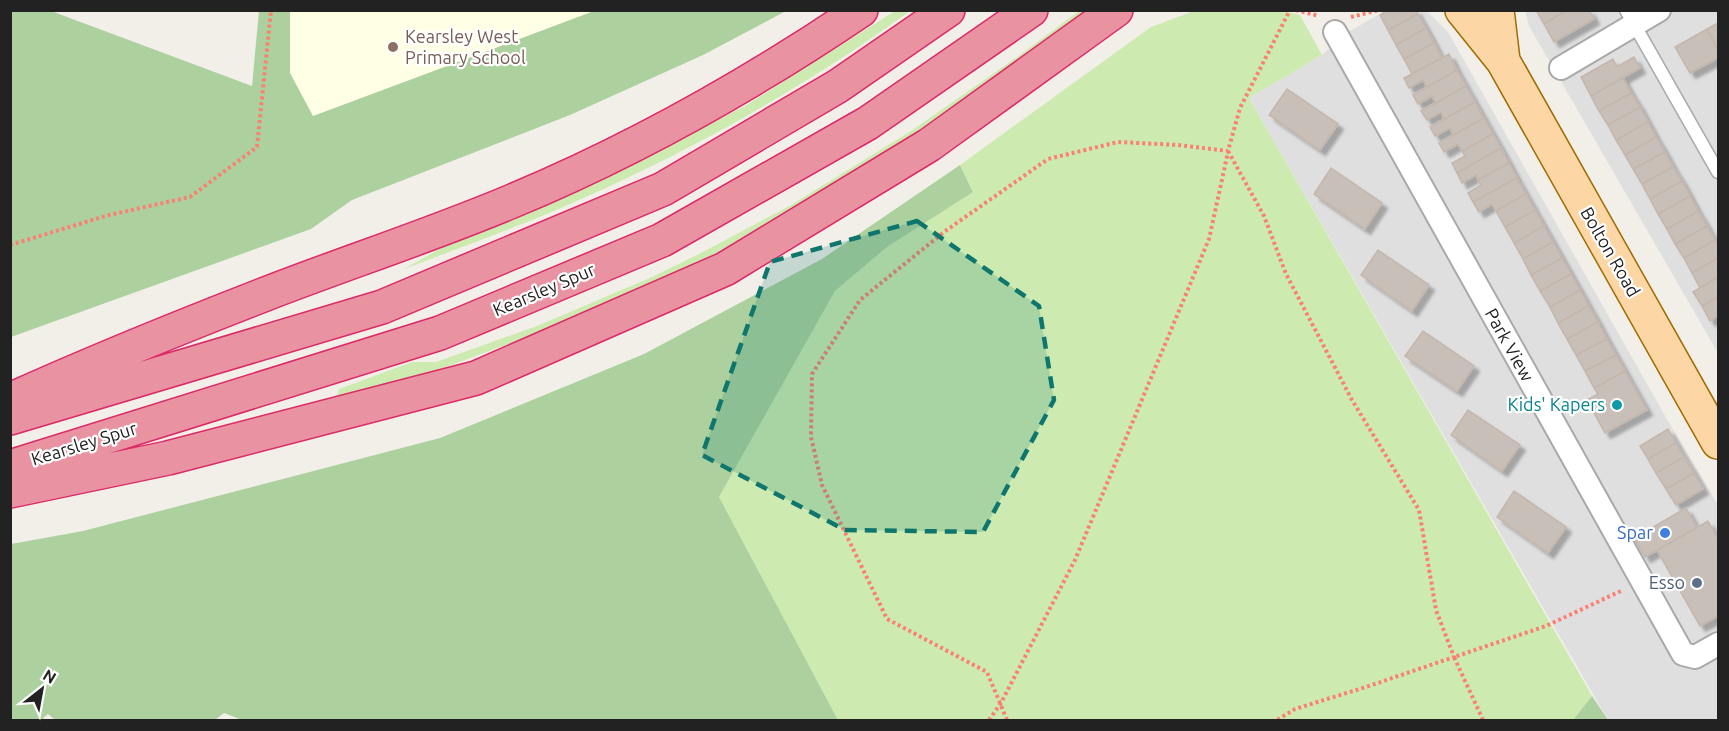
<svg xmlns="http://www.w3.org/2000/svg" width="1729" height="731" font-family="Ubuntu,sans-serif">
<style>
.residential{fill:#e0dfdf}
.education{fill:#ffffe5}
.grass{fill:#cdebb0}
.forest{fill:#add19e}
.building{fill:#c7bfb8;stroke:#c4b6ab;stroke-width:1.5;filter:url(#shadow)}
.lines{fill:none;stroke-linecap:round;stroke-linejoin:round}
.lane-casing{stroke:#a9a9a9;stroke-width:15}
.street-casing{stroke:#a9a9a9;stroke-width:26}
.primary-casing{stroke:#a06b00;stroke-width:36}
.highway-casing{stroke:#dc2a67;stroke-width:36}
.path{stroke:#fa8072;stroke-width:4;stroke-dasharray:3 3;stroke-linecap:butt}
.lane{stroke:#fff;stroke-width:12}
.street{stroke:#fff;stroke-width:22}
.primary{stroke:#fcd6a4;stroke-width:33}
.highway{stroke:#e892a2;stroke-width:33}
.marked{fill:#0f766e;fill-opacity:0.2;stroke:#0f766e;stroke-width:4.5;stroke-dasharray:12 8;stroke-linejoin:round}
.education-dot{fill:#8d6e63;stroke:#fff;stroke-width:2}
.culture-dot{fill:#0f9aa8;stroke:#fff;stroke-width:2}
.shop-dot{fill:#3f7fe0;stroke:#fff;stroke-width:2}
.service-dot{fill:#5c6f8a;stroke:#fff;stroke-width:2}
.labels{text-anchor:middle;stroke-width:4.5;stroke-linejoin:round;paint-order:stroke}
.education-label{font-size:18px;fill:#785e54;stroke:#fff;text-anchor:start}
.street-label{font-size:18px;fill:#222;stroke:#fff}
.culture-label{font-size:18px;fill:#0d838f;stroke:#fff;text-anchor:end}
.shop-label{font-size:18px;fill:#366cbe;stroke:#fff;text-anchor:end}
.service-label{font-size:18px;fill:#4e5e75;stroke:#fff;text-anchor:end}
</style>
<defs>
<filter id="shadow"><feDropShadow dx="5.5" dy="5.5" stdDeviation="1.5" flood-color="#0004"/></filter>
</defs>
<rect width="100%" height="100%" fill="#f2efe9"/>
<path class="residential" d="M1385,11H1427L1448,32L1668,421L1718,505V720H1608L1249,98L1322,55L1350,31Z
M1525,11H1718V353L1529,26Z"/>
<path class="education" d="M290,10L594,11L313,117L290,73L288,21Z"/>
<path class="grass" d="M895,11H910C808,85 695,149 579,200C521,226 461,247 402,270L456,240L611,175L745,106Z
M1079,11H1105L924,133L726,249L652,286L563,324L356,400L340,401L337,395L339,389L412,362H436L537,326L652,277L699,254L791,205L911,131L1017,57Z
M1194,11H1283L1300,15L1322,55L1249,98L1592,696L1573,720H838L719,497L835,291L887,247L973,191L960,165L1151,27Z"/>
<path class="forest" d="M10,11H51L252,86L259,11H290V73L313,116L594,11H786L703,55L570,115L352,200L311,229L11,337Z
M960,165L973,192L887,247L835,291L719,497L838,720H242L224,713L215,720H55L48,714L41,720H11V544L83,531L440,438L644,354L822,259Z
M1592,696L1608,720H1573Z"/>
<path class="building" d="M1388,10H1416L1418,14L1388,30L1380,15Z
M1536,10H1567L1544,24Z
M1567,10H1589L1594,19L1554,42L1544,24Z
M1418,14L1426,28L1396,45L1388,30Z
M1718,23V50L1707,29Z
M1426,28L1434,43L1404,59L1396,45Z
M1707,29L1718,50V58L1690,73L1675,47Z
M1434,43L1442,58L1412,74L1404,59Z
M1449,54L1457,70L1427,87L1423,80L1409,88L1404,78Z
M1634,57L1640,68L1591,96L1581,77L1613,59L1617,67Z
M1457,70L1466,86L1436,103L1432,96L1418,104L1413,95Z
M1623,78L1631,93L1599,111L1591,96Z
M1466,86L1475,102L1444,119L1441,112L1427,120L1421,111Z
M1287,89L1338,124L1320,150L1269,115Z
M1631,93L1640,107L1608,125L1599,111Z
M1475,102L1484,118L1453,135L1450,128L1435,136L1430,127Z
M1640,107L1648,122L1616,140L1608,125Z
M1484,118L1493,134L1462,151L1458,144L1444,152L1439,143Z
M1648,122L1656,137L1625,155L1616,140Z
M1493,134L1501,148L1457,173L1452,163L1465,156L1462,151Z
M1656,137L1665,152L1633,169L1625,155Z
M1501,148L1509,163L1478,180L1476,175L1462,183L1457,173Z
M1665,152L1673,167L1642,184L1633,169Z
M1509,163L1517,178L1473,202L1468,193L1481,185L1478,180Z
M1673,167L1682,181L1650,199L1642,184Z
M1331,168L1382,203L1365,229L1314,194Z
M1517,178L1526,194L1496,211L1492,204L1479,212L1473,202Z
M1682,181L1690,196L1658,214L1650,199Z
M1526,194L1535,210L1505,227L1496,211Z
M1690,196L1698,211L1667,229L1658,214Z
M1535,210L1544,226L1514,243L1505,227Z
M1698,211L1707,226L1675,244L1667,229Z
M1544,226L1553,242L1523,259L1514,243Z
M1707,226L1715,240L1684,258L1675,244Z
M1715,240L1718,246V258L1692,273L1684,258Z
M1553,242L1562,258L1531,275L1523,259Z
M1378,250L1429,285L1412,311L1361,275Z
M1562,258L1571,274L1540,291L1531,275Z
M1718,258V277L1700,288L1692,273Z
M1571,274L1580,290L1550,307L1540,291Z
M1718,277V297L1702,306L1693,292Z
M1580,290L1589,306L1558,323L1550,307Z
M1718,297V316L1710,321L1702,306Z
M1589,306L1598,322L1567,339L1558,323Z
M1598,322L1607,339L1576,355L1567,339Z
M1423,331L1474,366L1457,391L1405,356Z
M1607,339L1616,355L1585,371L1576,355Z
M1616,355L1625,371L1594,388L1585,371Z
M1625,371L1647,410L1605,433L1587,400L1598,394L1594,388Z
M1468,410L1520,445L1502,471L1451,435Z
M1668,429L1676,443L1648,459L1640,446Z
M1676,443L1684,457L1656,473L1648,459Z
M1684,457L1694,473L1666,489L1656,473Z
M1694,473L1703,489L1676,505L1666,489Z
M1514,491L1566,527L1548,553L1497,517Z
M1686,508L1697,528L1645,557L1634,538Z
M1708,521L1718,539V616L1700,626L1657,550Z"/>
<g class="lines">
<defs>
<path id="lane" d="M1626,10L1718,172"/>
<path id="street" d="M1335,32L1683,654L1695,657L1718,644
M1561,68L1659,10"/>
<path id="primary" d="M1462,10L1503,61L1718,442
M1497,10L1503,61"/>
<path id="highway" d="M10,400C94,362 178,328 263,295C345,263 429,236 510,202C633,151 750,85 861,10
M10,418L382,307L663,189L838,86L948,10
M10,467L440,333L662,240L868,123L1031,10
M10,491L168,458L476,378L725,269L929,145L1116,10"/>
</defs>
<use href="#lane" class="lane-casing"/>
<use href="#street" class="street-casing"/>
<use href="#primary" class="primary-casing"/>
<use href="#highway" class="highway-casing"/>
<path class="path" d="M1296,10L1319,16
M1351,17L1379,10
M1228,151L1264,216L1286,274L1352,400L1419,510L1436,610L1454,657L1366,687L1295,709L1277,720
M10,245L109,215L190,197L257,147L271,10
M989,720L1001,703L1075,560L1209,239L1228,152
M1007,720L987,672L887,619L822,485L811,437L812,374L860,300L944,232L1048,159L1118,142L1178,145L1228,151L1240,108L1290,10
M1483,720L1454,657L1546,626L1623,590"/>
<use href="#lane" class="lane"/>
<use href="#street" class="street"/>
<use href="#primary" class="primary"/>
<use href="#highway" class="highway"/>
</g>
<path class="marked" d="M917,221L1039,306L1054,400L983,532L845,530L702,455L770,262Z"/>
<circle class="education-dot" cx="393" cy="47" r="6"/>
<circle class="culture-dot" cx="1617" cy="405" r="6"/>
<circle class="shop-dot" cx="1665" cy="533" r="6"/>
<circle class="service-dot" cx="1697" cy="583" r="6"/>
<g class="labels">
<g class="education-label">
<text x="405" y="43">Kearsley West<tspan x="405" dy="21">Primary School</tspan></text>
</g>
<g class="street-label">
<text transform="translate(1610 252) rotate(60)" y="6">Bolton Road</text>
<text transform="translate(544 290) rotate(-23)" y="6">Kearsley Spur</text>
<text transform="translate(1509 345) rotate(61)" y="6">Park View</text>
<text transform="translate(84 444) rotate(-17)" y="6">Kearsley Spur</text>
</g>
<g class="culture-label">
<text x="1605" y="411">Kids' Kapers</text>
</g>
<g class="shop-label">
<text x="1653" y="539">Spar</text>
</g>
<g class="service-label">
<text x="1685" y="589">Esso</text>
</g>
</g>
<rect width="1729" height="731" fill="none" stroke="#222222" stroke-width="24"/>
<g transform="translate(42 689) rotate(31)" stroke="#ffffff" stroke-width="4.5" paint-order="stroke">
<path d="M0-4.5L10 22L0 15L-10 22Z" fill="#222222"/>
<text y="-9" font-size="16" font-weight="bold" text-anchor="middle" fill="#222222">N</text>
</g>
</svg>
